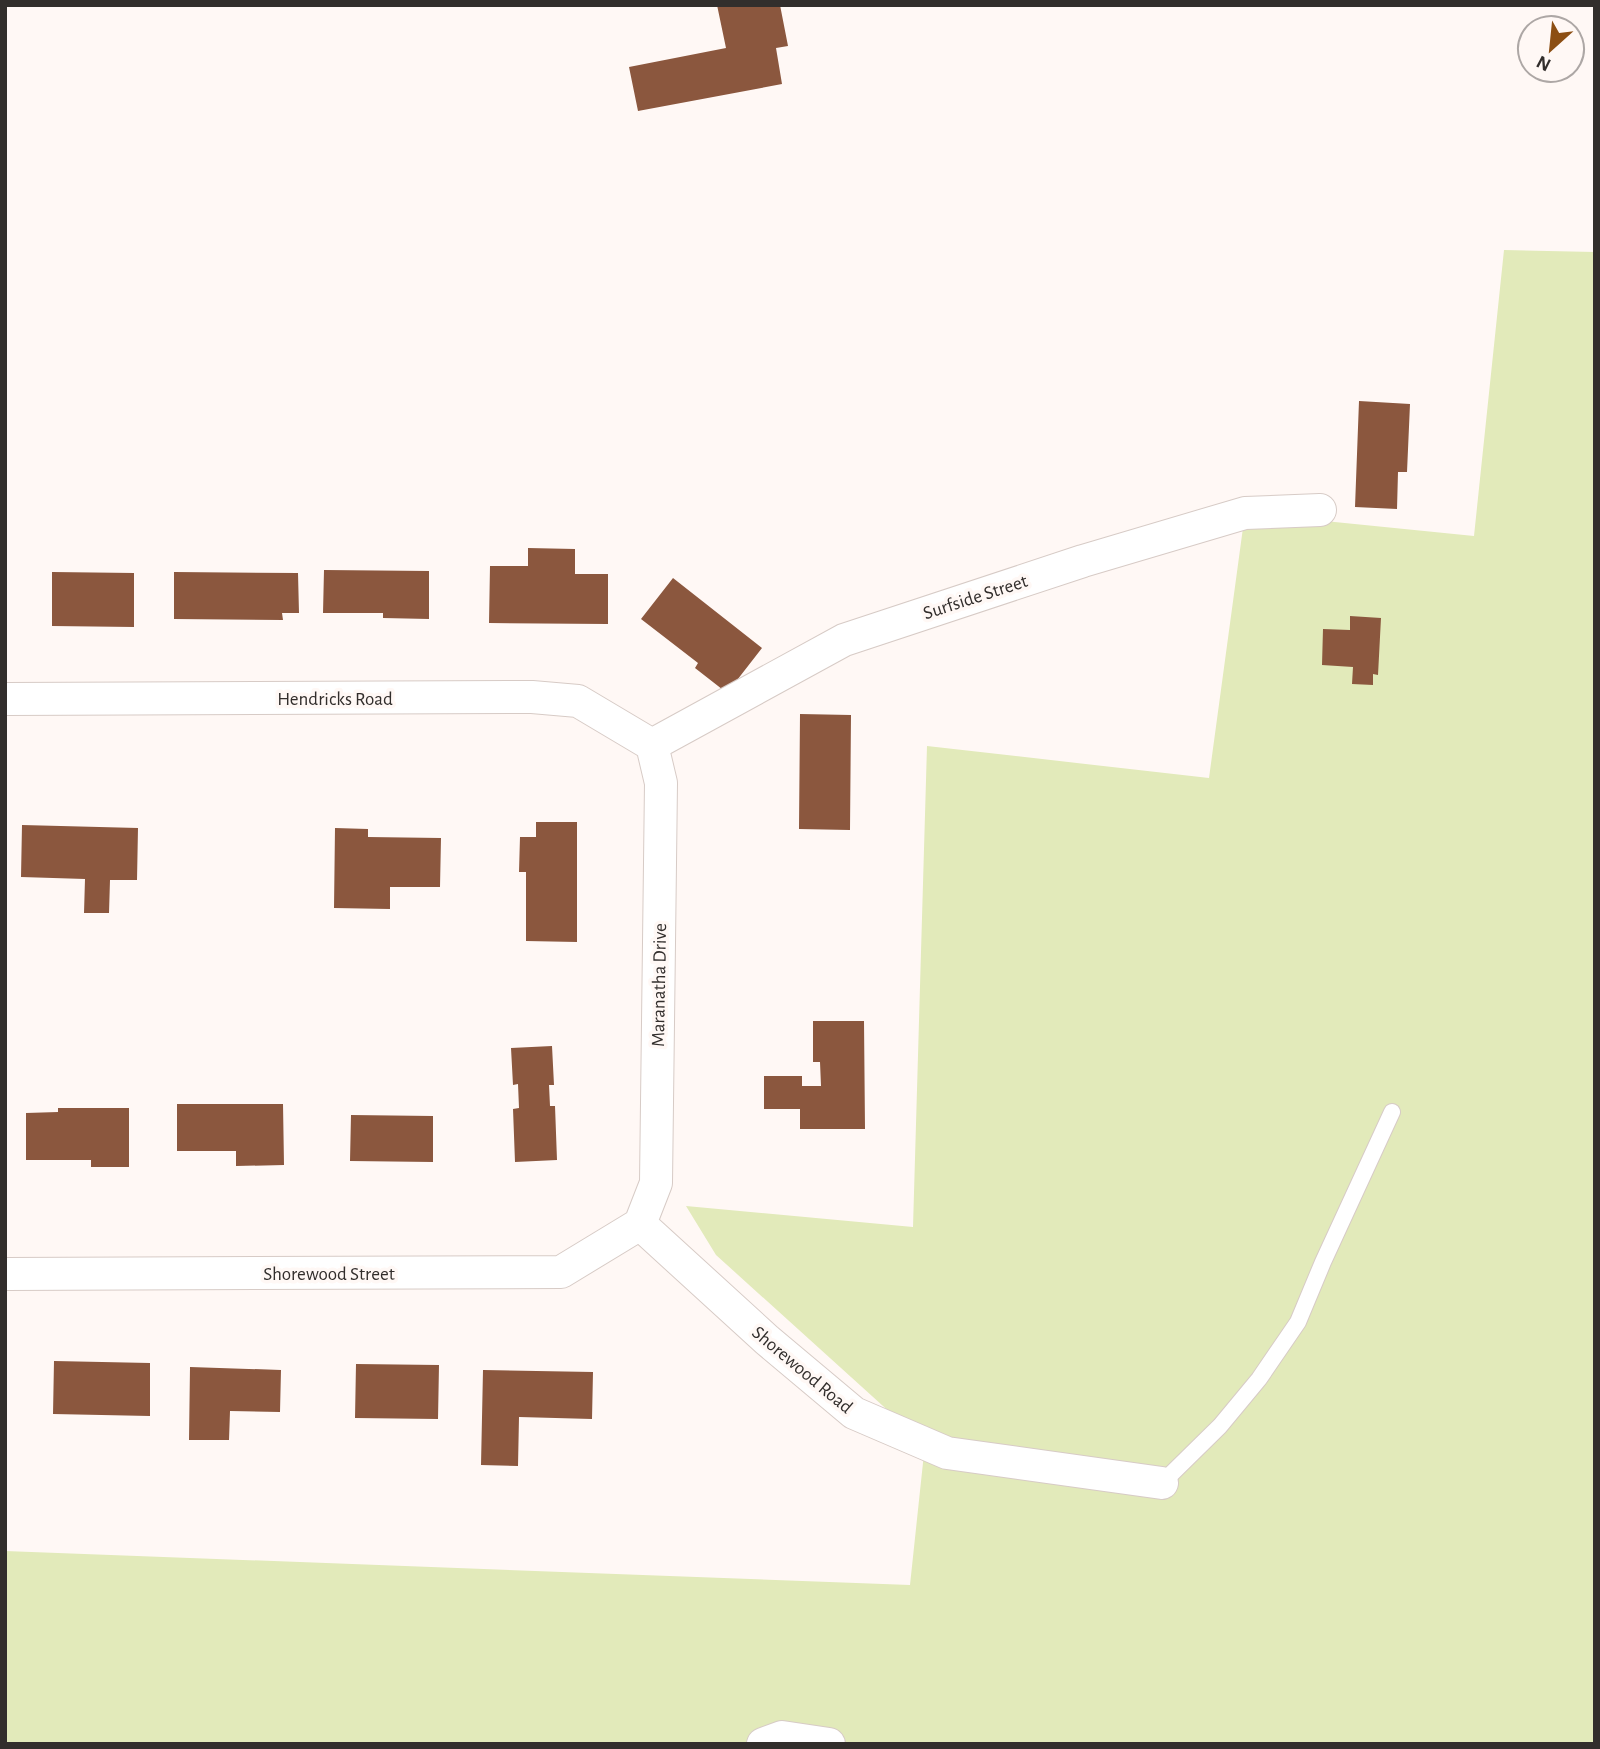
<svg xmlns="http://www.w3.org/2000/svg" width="1600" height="1749" font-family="'Alegreya Sans',sans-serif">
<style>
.green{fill:#e2eaba}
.building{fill:#8b573e}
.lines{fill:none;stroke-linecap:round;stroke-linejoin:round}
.service-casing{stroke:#d7cbc6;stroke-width:18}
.minor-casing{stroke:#d7cbc6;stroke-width:34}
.service{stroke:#fff;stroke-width:16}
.minor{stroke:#fff;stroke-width:32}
.labels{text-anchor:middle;stroke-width:7;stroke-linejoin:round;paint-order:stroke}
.street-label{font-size:19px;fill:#322e2c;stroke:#fff8f5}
</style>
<rect width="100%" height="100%" fill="#fff8f5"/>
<path class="green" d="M1504,250L1595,252V1744H5V1551L910,1585L925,1444L716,1255L686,1206L913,1227L927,746L1209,778L1245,513L1474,536Z"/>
<path class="building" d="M717,5H780L788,46L776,48L782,84L638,111L629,67L726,48Z
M1359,401L1410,404L1407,472H1398L1397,509L1355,507Z
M528,548L575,549V574H608V624L489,623L490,566H528Z
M324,570L429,571V619L383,618V613H323Z
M52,572L134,573V627L52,626Z
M174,572L298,573L299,613H282L283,620L174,619Z
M673,578L762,648L727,693L695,668L698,663L641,619Z
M1350,616L1381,618L1378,675L1373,674V685L1352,684L1353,667L1322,665L1323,629L1350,630Z
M800,714L851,715L850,830L799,829Z
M536,822H577V942L526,941V872H519L520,837H536Z
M22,825L138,828L137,880H110L109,913H84L85,879L21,877Z
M335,828L368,829V837L441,838L440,887H390V909L334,908Z
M813,1021H864L865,1129H800V1109H764V1076H802V1086H821L820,1062H813Z
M552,1046L554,1085H549L550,1106H555L557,1160L515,1162L513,1109L519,1108L518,1084L513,1085L511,1048Z
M177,1104H283L284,1165L236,1166V1151H177Z
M58,1108H129V1167H91V1160H26V1113L58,1112Z
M351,1115L433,1116V1162L350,1161Z
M54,1361L150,1363V1416L53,1414Z
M356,1364L439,1365L438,1419L355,1418Z
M190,1367L281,1370L280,1412L230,1411L229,1440H189Z
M483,1370L593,1372L592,1419L519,1417L518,1466L481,1465Z"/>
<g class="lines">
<defs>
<path id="service" d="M1162,1483L1220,1426L1259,1379L1298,1322L1323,1262L1392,1112"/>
<path id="minor" d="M5,699L532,697L578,701L652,745
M652,745L844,640L1083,561L1245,513L1320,510
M640,1224L767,1340L854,1413L947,1453L1162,1483
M640,1224L656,1183L661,783L652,745
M5,1274L561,1272L640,1224
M763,1744L782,1737L829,1744"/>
</defs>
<use href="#service" class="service-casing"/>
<use href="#minor" class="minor-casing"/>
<use href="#service" class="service"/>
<use href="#minor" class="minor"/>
</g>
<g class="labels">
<g class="street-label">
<text transform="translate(975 596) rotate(-18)" y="7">Surfside Street</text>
<text x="335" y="705">Hendricks Road</text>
<text transform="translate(658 985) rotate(-89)" y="7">Maranatha Drive</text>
<text x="329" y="1280">Shorewood Street</text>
<text transform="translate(803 1369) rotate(40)" y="7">Shorewood Road</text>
</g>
</g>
<rect width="1600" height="1749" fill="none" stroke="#322e2c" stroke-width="14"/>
<g transform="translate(1551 49) rotate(207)"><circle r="33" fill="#fff8f5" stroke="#ada7a5" stroke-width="2"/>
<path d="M0-5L12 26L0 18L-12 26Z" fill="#8c4e13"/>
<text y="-10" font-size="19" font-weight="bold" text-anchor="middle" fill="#322e2c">N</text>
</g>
</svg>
